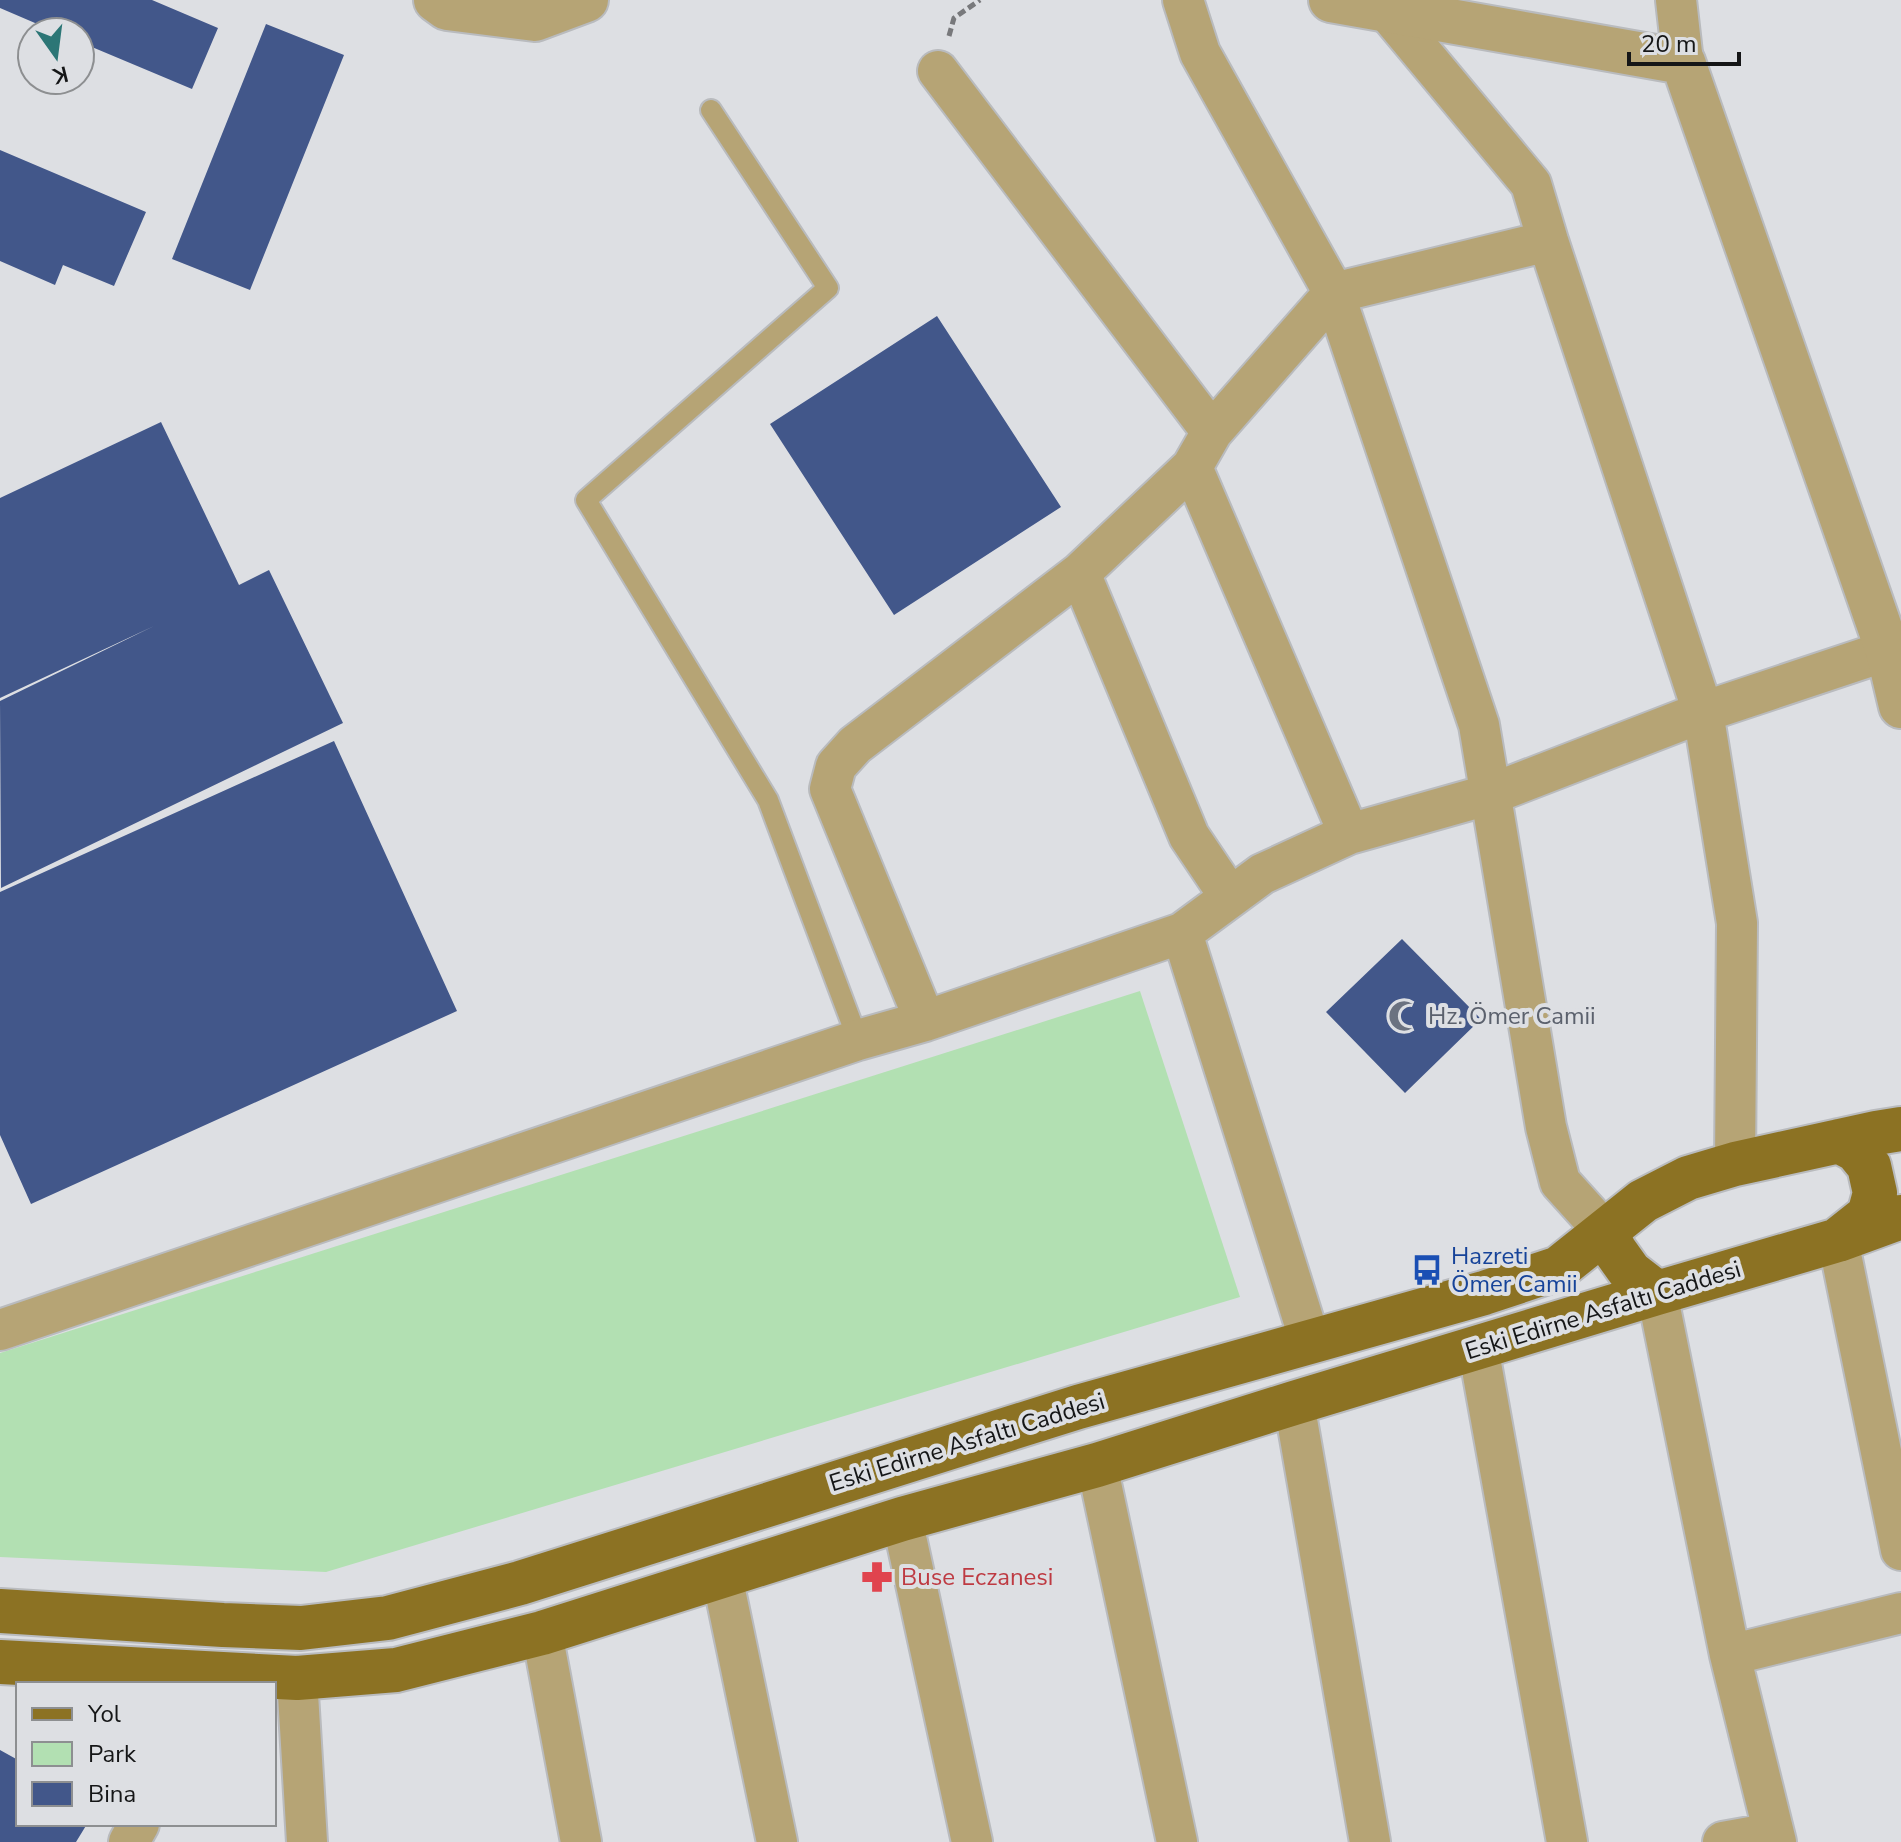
<svg xmlns="http://www.w3.org/2000/svg" width="1901" height="1842" font-family="'Nunito Sans',sans-serif">
<style>
.green{fill:#b2e0b2}
.building{fill:#42578a}
.lines{fill:none;stroke-linecap:round;stroke-linejoin:round}
.service-casing{stroke:#b9bbbe;stroke-width:24}
.minor-casing{stroke:#b9bbbe;stroke-width:44}
.tertiary-casing{stroke:#b9bbbe;stroke-width:48}
.primary-casing{stroke:#b9bbbe;stroke-width:48}
.path{stroke:#78797c;stroke-width:5;stroke-dasharray:8 4;stroke-linecap:butt}
.service{stroke:#b6a475;stroke-width:20}
.minor{stroke:#b6a475;stroke-width:40}
.tertiary{stroke:#b6a475;stroke-width:44}
.primary{stroke:#8c7223;stroke-width:44}
.labels{text-anchor:middle;stroke-width:8;stroke-linejoin:round;paint-order:stroke}
.worship-label{font-size:24px;fill:#5b616d;stroke:#dddfe3;text-anchor:start}
.transit-label{font-size:24px;fill:#164399;stroke:#dddfe3;text-anchor:start}
.street-label{font-size:24px;fill:#151617;stroke:#dddfe3}
.health-label{font-size:24px;fill:#be3a42;stroke:#dddfe3;text-anchor:start}
</style>
<rect width="100%" height="100%" fill="#dddfe3"/>
<path class="green" d="M1140,991L1240,1297L326,1572L0,1557V1353Z"/>
<path class="building" d="M0,0H152L218,28L192,89L80,42V32H56L0,8Z
M266,24L344,55L250,290L172,259Z
M0,150L146,212L114,286L63,265L55,285L0,261Z
M937,316L1061,507L894,615L770,424Z
M161,422L239,585L269,570L343,723L1,888L0,701L154,626L0,698V498Z
M334,741L457,1011L31,1204L0,1135V892Z
M1402,939L1481,1019L1405,1093L1326,1012Z
M0,1750L18,1760V1824H87L76,1842H0Z"/>
<g class="lines">
<defs>
<path id="service" d="M711,110L828,288L586,500L768,800L858,1040"/>
<path id="minor" d="M1183,0L1200,53L1334,293L1479,725L1546,1127L1560,1182L1606,1233
M1676,0L1683,62
M1387,11L1531,184L1548,241L1703,712L1737,923L1735,1164
M938,71L1212,432L1192,467L1349,834
M1212,432L1334,293L1548,241
M1192,467L1080,573L1189,836L1230,897
M1182,933L1310,1341
M925,1021L830,789L836,766L855,745L1080,573
M1838,1240L1901,1550
M1657,1293L1730,1655L1776,1842
M0,1330L858,1040L925,1021L1182,933L1262,874L1349,834L1491,794L1703,712L1901,646
M1478,1347L1567,1842
M1294,1403L1370,1842
M1097,1465L1177,1842
M902,1519L972,1842
M722,1576L777,1842
M542,1633L581,1842
M1730,1655L1901,1613
M297,1678L307,1842
M129,1842L139,1824
M1723,1842L1773,1833"/>
<path id="tertiary" d="M436,0L447,8L535,19L586,0
M1331,0L1683,62L1888,651L1901,706"/>
<path id="primary" d="M1839,1141L1856,1150L1869,1166L1875,1193L1869,1215L1840,1238
M1606,1233L1615,1251L1630,1272L1657,1293
M0,1611L223,1625L301,1628L388,1618L520,1583L1078,1407L1484,1293L1559,1268L1643,1201L1688,1178L1735,1164L1876,1133L1901,1129
M0,1662L297,1678L396,1670L542,1633L902,1519L1097,1465L1294,1403L1657,1293L1838,1240L1901,1217"/>
</defs>
<use href="#service" class="service-casing"/>
<use href="#minor" class="minor-casing"/>
<use href="#tertiary" class="tertiary-casing"/>
<use href="#primary" class="primary-casing"/>
<path class="path" d="M949,36L954,18L980,0"/>
<use href="#service" class="service"/>
<use href="#minor" class="minor"/>
<use href="#tertiary" class="tertiary"/>
<use href="#primary" class="primary"/>
</g>
<defs>
<symbol id="mosque-bare" viewBox="-9 -9 18 18"><path d="M3.5-4.9A6 6 0 1 0 3.5 4.9A5 5 0 1 1 3.5-4.9Z" fill="#6b7280" stroke="#dddfe3" stroke-width="2.5" paint-order="stroke"/></symbol>
<symbol id="bus-bare" viewBox="-9 -9 18 18"><path d="M-5-6H5V4H4V6H2V4H-2V6H-4V4H-5ZM-3.5-4V0h7V-4ZM-3.5 1.2v1.5H-2V1.2ZM2 1.2v1.5H3.5V1.2Z" fill="#1a4fb4" stroke="#dddfe3" stroke-width="2.5" paint-order="stroke"/></symbol>
<symbol id="pharmacy-bare" viewBox="-9 -9 18 18"><path d="M-2-6h4v4h4v4h-4v4h-4v-4h-4v-4h4Z" fill="#e0444e" stroke="#dddfe3" stroke-width="2.5" paint-order="stroke"/></symbol>
</defs>
<g fill-rule="evenodd">
<use href="#mosque-bare" x="1382" y="994" width="44" height="44"/>
<use href="#bus-bare" x="1405" y="1248" width="44" height="44"/>
<use href="#pharmacy-bare" x="855" y="1555" width="44" height="44"/>
</g>
<g class="labels">
<g class="worship-label">
<text x="1428" y="1024">Hz. Ömer Camii</text>
</g>
<g class="transit-label">
<text x="1451" y="1264">Hazreti<tspan x="1451" dy="28">Ömer Camii</tspan></text>
</g>
<g class="street-label">
<text transform="translate(1603 1310) rotate(-17)" y="8">Eski Edirne Asfaltı Caddesi</text>
<text transform="translate(967 1442) rotate(-17)" y="8">Eski Edirne Asfaltı Caddesi</text>
</g>
<g class="health-label">
<text x="901" y="1585">Buse Eczanesi</text>
</g>
</g>
<rect x="16" y="1682" width="260" height="144" fill="#dddfe3" stroke="#8d8f91" stroke-width="2"/>
<rect x="32" y="1708" width="40" height="12" fill="#8c7223" stroke="#8d8f91" stroke-width="2"/>
<text x="88" y="1722" font-size="24" fill="#151617">Yol</text>
<rect x="32" y="1742" width="40" height="24" fill="#b2e0b2" stroke="#8d8f91" stroke-width="2"/>
<text x="88" y="1762" font-size="24" fill="#151617">Park</text>
<rect x="32" y="1782" width="40" height="24" fill="#42578a" stroke="#8d8f91" stroke-width="2"/>
<text x="88" y="1802" font-size="24" fill="#151617">Bina</text>
<g transform="translate(56 56) rotate(166)"><circle r="38" fill="#dddfe3" stroke="#8d8f91" stroke-width="2"/>
<path d="M0-6L14 30L0 20L-14 30Z" fill="#2c7676"/>
<text y="-12" font-size="22" font-weight="bold" text-anchor="middle" fill="#151617">K</text>
</g>
<path d="M1629 52v12h110v-12" fill="none" stroke="#151617" stroke-width="4"/>
<text x="1641" y="52" font-size="24" fill="#151617" stroke="#dddfe3" stroke-width="6" paint-order="stroke">20 m</text>
</svg>
